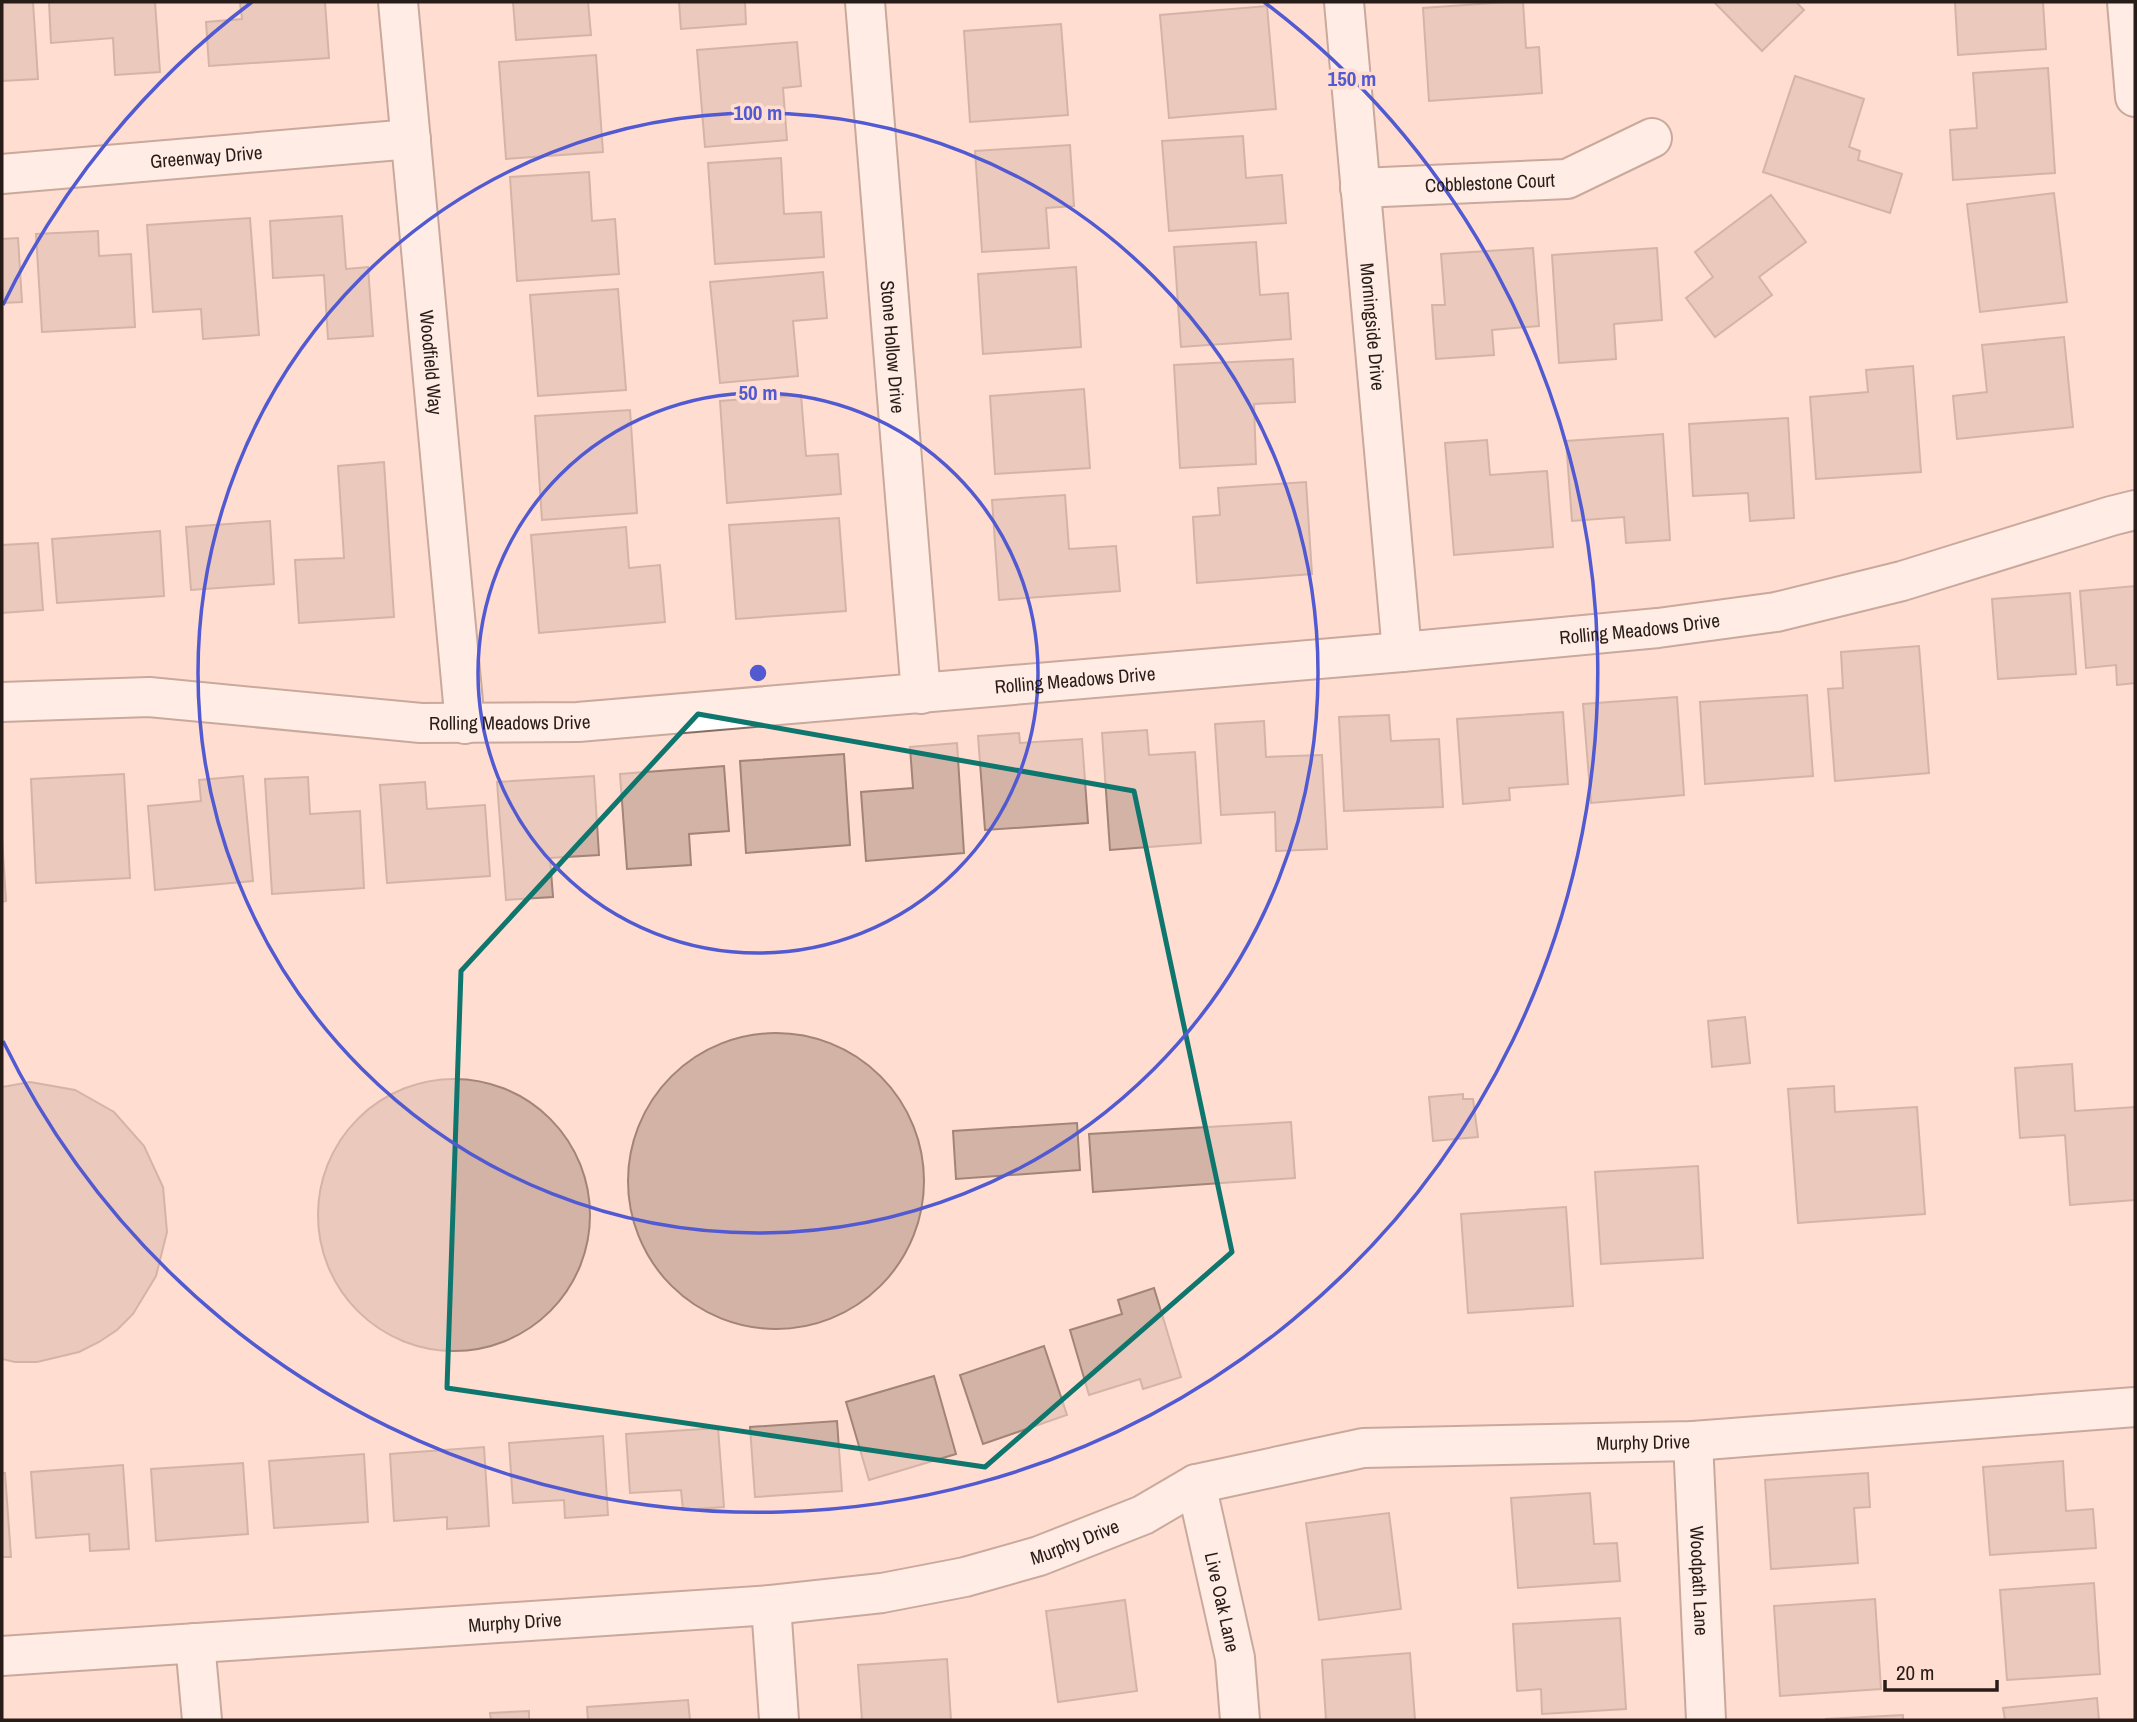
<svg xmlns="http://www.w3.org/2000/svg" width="2137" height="1722" font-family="'Archivo Narrow',sans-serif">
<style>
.building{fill:#d3b3a6;stroke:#a28478;stroke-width:2}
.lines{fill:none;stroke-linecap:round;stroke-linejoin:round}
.minor-casing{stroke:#896c60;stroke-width:42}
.minor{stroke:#fff;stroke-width:38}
.marked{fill:none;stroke:#0f766e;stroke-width:5;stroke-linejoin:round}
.ring{fill:none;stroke:#525ad1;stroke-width:3.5}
.labels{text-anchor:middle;stroke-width:7;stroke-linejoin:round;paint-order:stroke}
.street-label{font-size:19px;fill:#281c18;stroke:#ffddd0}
.centre{fill:#525ad1;stroke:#ffddd0;stroke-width:3.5}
.ring-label{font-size:21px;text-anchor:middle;font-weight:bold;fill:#525ad1;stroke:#ffddd0;stroke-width:7;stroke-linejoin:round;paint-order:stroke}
</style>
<rect width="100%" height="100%" fill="#ffddd0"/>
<path class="building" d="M2,2H33L38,79L2,81Z
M49,2H155L160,72L115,75L113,38L51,43Z
M240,2H325L329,58L209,66L206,22L242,19Z
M513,2H588L591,35L516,40Z
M679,2H745L746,24L681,29Z
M1507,2H1523L1526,48L1539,47L1542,93L1429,101L1423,8Z
M1714,2H1796L1804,10L1762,51Z
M1955,2H2043L2046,49L1958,55Z
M1267,6L1276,109L1169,118L1160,15Z
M1061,24L1068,115L970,122L964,31Z
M797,42L801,86L783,88L787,140L705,147L697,50Z
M596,55L603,152L506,159L499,62Z
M2048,68L2055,173L1953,180L1950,130L1977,128L1973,73Z
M1795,76L1864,99L1849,147L1860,151L1858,160L1902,174L1890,213L1763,172Z
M1243,136L1246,178L1282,175L1286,223L1169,231L1162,141Z
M1070,145L1074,206L1046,208L1049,248L982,252L975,151Z
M781,158L784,214L821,212L824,257L715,264L708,163Z
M589,172L592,221L615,219L619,274L517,281L510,177Z
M2054,193L2067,302L1980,312L1967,204Z
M1771,195L1806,242L1759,277L1772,295L1715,337L1686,298L1713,277L1695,252Z
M342,216L346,269L368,267L373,336L328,339L324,275L273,278L270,221Z
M250,218L259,335L203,339L201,309L153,312L147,225Z
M98,231L99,256L131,254L135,327L42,332L36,234Z
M18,238L22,302L2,303V239Z
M1256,242L1260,295L1288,293L1291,339L1181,347L1174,247Z
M1533,248L1539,326L1492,330L1494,355L1436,359L1432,305H1445L1441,254Z
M1657,248L1662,320L1614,324L1616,359L1559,363L1552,255Z
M1076,267L1081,347L983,354L978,274Z
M823,272L827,318L793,321L798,376L720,383L710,282Z
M618,289L626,390L538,396L530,295Z
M2064,337L2073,427L1957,439L1953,396L1987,392L1982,345Z
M1293,359L1295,402L1254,404L1256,464L1180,468L1174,365Z
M1913,366L1921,472L1816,479L1810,397L1868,392L1866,370Z
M1084,389L1090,468L995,474L990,396Z
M801,395L806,456L838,454L841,494L727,503L720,401Z
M630,410L637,513L542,520L535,416Z
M1788,418L1794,518L1750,521L1748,493L1693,496L1689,424Z
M1663,434L1670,540L1626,543L1624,517L1572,521L1566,441Z
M1487,440L1490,475L1547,471L1553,547L1454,555L1445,443Z
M384,462L394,617L299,623L295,560L344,558L338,466Z
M1306,482L1312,574L1197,583L1193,517L1220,515L1218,488Z
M1065,495L1069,549L1116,546L1120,591L999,600L992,500Z
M839,518L846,611L736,619L729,525Z
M270,521L274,584L191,590L186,527Z
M626,527L629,568L660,565L665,622L539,633L531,535Z
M160,531L164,596L57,603L52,539Z
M38,543L43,610L2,613V545Z
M2135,586V683L2117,685L2116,665L2086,668L2080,591Z
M2070,593L2076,674L1998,679L1992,599Z
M1919,646L1929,773L1835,781L1828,689L1843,688L1841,652Z
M1807,695L1813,776L1705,784L1700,702Z
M1677,697L1684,795L1591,803L1583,704Z
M1563,712L1568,784L1509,788L1510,800L1463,804L1457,719Z
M1389,715L1391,741L1439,739L1443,807L1344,811L1339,717Z
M1264,721L1266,757L1322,755L1327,849L1276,851L1275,812L1221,815L1215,724Z
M1147,730L1149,755L1195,752L1201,843L1110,850L1102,733Z
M1019,733L1020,743L1082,739L1088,823L985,830L978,736Z
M957,743L964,853L866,861L861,792L913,788L910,747Z
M844,754L850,845L746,853L740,761Z
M724,766L729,831L689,834L691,865L627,869L620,774Z
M124,774L130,878L36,883L31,779Z
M243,776L253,881L155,890L148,806L201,801L199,780Z
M594,776L599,855L550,858L553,897L506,900L497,782Z
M308,777L310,814L360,811L364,888L272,894L265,779Z
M425,782L427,809L485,805L490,876L387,883L380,785Z
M2,838L6,901L2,902Z
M1745,1017L1750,1063L1712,1067L1708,1021Z
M628 1181a148 148 0 1 1 296 0a148 148 0 1 1-296 0Z
M2072,1064L2075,1111L2135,1107V1200L2070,1205L2065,1135L2020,1138L2015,1068Z
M318 1215a136 136 0 1 1 272 0a136 136 0 1 1-272 0Z
M30,1082L75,1090L114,1112L144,1146L163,1187L167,1232L156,1276L133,1314L117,1330L99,1342L79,1352L37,1362H15L2,1359V1087Z
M1834,1086L1835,1112L1917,1107L1925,1214L1798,1223L1788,1089Z
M1463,1094V1099H1473L1478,1137L1433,1141L1429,1097Z
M1291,1122L1295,1178L1093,1192L1089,1134Z
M1077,1123L1080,1170L956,1179L953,1131Z
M1698,1166L1703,1258L1601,1264L1595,1172Z
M1566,1207L1573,1306L1468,1313L1461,1214Z
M1154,1288L1181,1377L1143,1389L1140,1379L1089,1395L1070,1330L1122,1314L1118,1300Z
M1044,1346L1067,1415L983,1444L960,1375Z
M934,1376L956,1454L869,1480L846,1402Z
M837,1421L842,1491L755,1497L750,1427Z
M718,1428L724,1507L683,1510L681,1490L630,1493L626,1434Z
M603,1436L608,1515L565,1518L564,1500L513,1503L509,1443Z
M484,1447L489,1526L447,1529V1517L394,1521L390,1454Z
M364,1454L368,1522L274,1528L269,1461Z
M2063,1461L2066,1511L2093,1509L2096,1548L1990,1555L1983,1467Z
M243,1463L248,1534L156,1541L151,1469Z
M123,1465L129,1549L90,1551L89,1534L36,1538L31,1472Z
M2,1473H5L11,1557H2Z
M1868,1473L1870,1507L1854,1508L1858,1563L1771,1569L1765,1480Z
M1590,1493L1594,1544L1617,1543L1620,1581L1518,1588L1511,1498Z
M1389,1513L1401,1609L1319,1620L1306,1523Z
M2094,1583L2100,1674L2007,1680L2000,1590Z
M1875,1599L1881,1689L1780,1696L1774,1606Z
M1125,1600L1137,1691L1058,1702L1046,1611Z
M1620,1618L1626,1709L1542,1714L1541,1689L1517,1691L1513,1624Z
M1410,1653L1415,1720H1326L1322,1660Z
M947,1659L951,1720H862L858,1665Z
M2097,1698L2099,1720H2005L2003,1708Z
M688,1700L690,1720H588L587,1707Z
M529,1711V1720H491L490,1713Z
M1903,1715V1720H1826V1719Z"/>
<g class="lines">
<defs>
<g id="minor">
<path id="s1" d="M398,2L465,724"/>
<path id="s2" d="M865,2L921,694"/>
<path id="s3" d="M1344,2L1402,652"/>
<path d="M2127,2L2135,97"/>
<path id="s4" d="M2,174L411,139"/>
<path id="s5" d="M1360,188L1567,179L1652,138"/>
<path id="s6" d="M2,702L149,697L421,723L578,722L1402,652L1658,628L1776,612L1902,581L2111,516L2135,510"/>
<path id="s7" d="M1693,1441L1706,1720"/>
<path id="s8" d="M1196,1484L1235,1658L1240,1720"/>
<path d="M771,1605L779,1720"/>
<path d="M195,1643L202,1720"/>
<path id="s9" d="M2,1656L771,1605L882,1593L965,1577L1039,1556L1143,1515L1196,1484L1363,1448L1693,1441L2135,1407"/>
</g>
</defs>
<use href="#minor" class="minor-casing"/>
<use href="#minor" class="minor"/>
</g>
<path d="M0 0H2137V1722H0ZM698,714L1134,791L1232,1252L985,1467L447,1388L461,971Z" fill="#ffddd0" fill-opacity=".55" fill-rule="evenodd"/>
<path class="marked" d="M698,714L1134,791L1232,1252L985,1467L447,1388L461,971Z"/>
<g class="ring">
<circle cx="758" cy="673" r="280"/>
<circle cx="758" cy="673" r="560"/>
<path d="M3 305A840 840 0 0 1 252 2M1264 2A840 840 0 1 1 3 1041"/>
</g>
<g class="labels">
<g class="street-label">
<text dy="7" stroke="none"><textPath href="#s4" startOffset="205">Greenway Drive</textPath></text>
<text dy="7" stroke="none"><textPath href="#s5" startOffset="130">Cobblestone Court</textPath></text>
<text dy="7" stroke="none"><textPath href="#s3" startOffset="326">Morningside Drive</textPath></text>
<text dy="7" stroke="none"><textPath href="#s2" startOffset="346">Stone Hollow Drive</textPath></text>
<text dy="7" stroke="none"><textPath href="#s1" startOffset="362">Woodfield Way</textPath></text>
<text dy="7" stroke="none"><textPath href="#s6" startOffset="1643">Rolling Meadows Drive</textPath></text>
<text dy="7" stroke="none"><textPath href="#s6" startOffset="1076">Rolling Meadows Drive</textPath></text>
<text dy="7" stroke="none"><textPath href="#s6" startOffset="509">Rolling Meadows Drive</textPath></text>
<text dy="7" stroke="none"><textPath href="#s9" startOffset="1668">Murphy Drive</textPath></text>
<text dy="7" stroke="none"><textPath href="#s9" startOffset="1082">Murphy Drive</textPath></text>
<text dy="7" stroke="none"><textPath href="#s7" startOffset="140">Woodpath Lane</textPath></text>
<text dy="7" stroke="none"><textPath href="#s8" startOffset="121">Live Oak Lane</textPath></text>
<text dy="7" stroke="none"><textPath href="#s9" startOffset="514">Murphy Drive</textPath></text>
</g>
</g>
<circle cx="758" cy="673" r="10" class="centre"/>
<g class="ring-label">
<text x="1352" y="86">150 m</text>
<text x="758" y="120">100 m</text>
<text x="758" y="400">50 m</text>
</g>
<rect width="2137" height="1722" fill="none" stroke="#281c18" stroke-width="7"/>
<path d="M1885 1680v10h112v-10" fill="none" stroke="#281c18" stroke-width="3.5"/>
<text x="1896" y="1680" font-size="21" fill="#281c18" stroke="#ffddd0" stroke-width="5" paint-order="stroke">20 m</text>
</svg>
